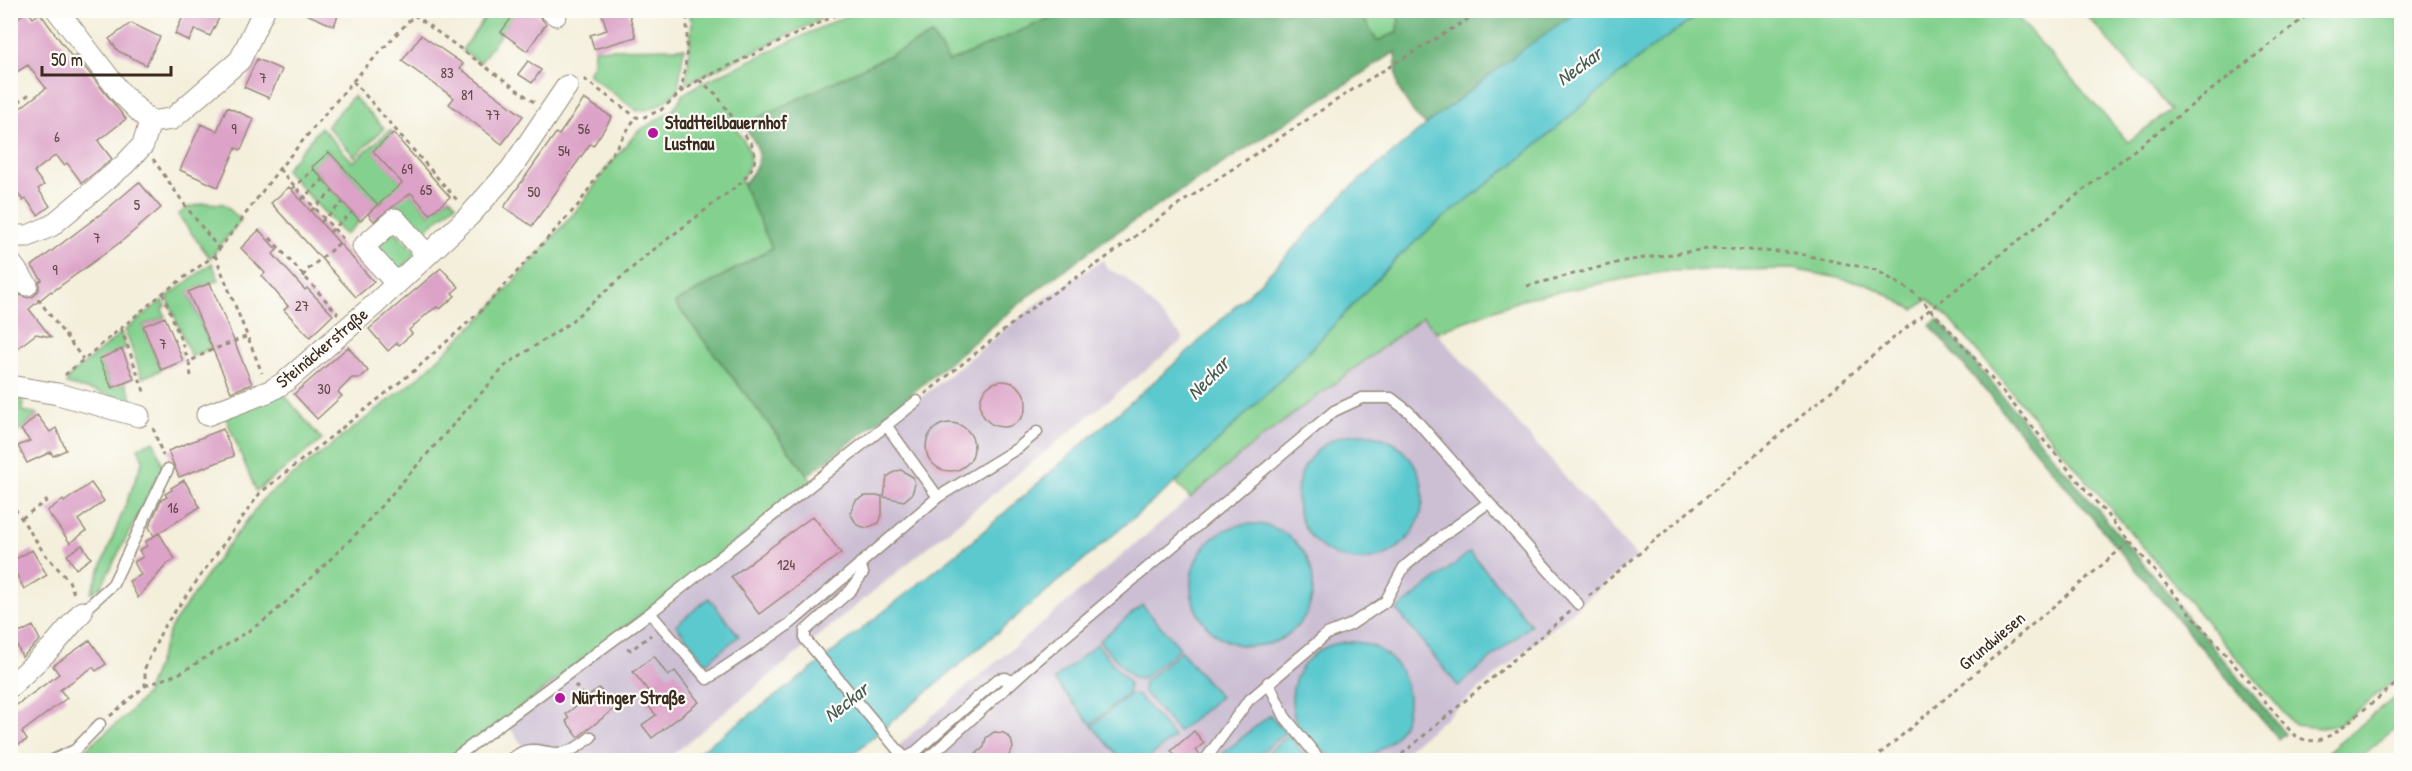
<svg xmlns="http://www.w3.org/2000/svg" width="2412" height="771" font-family="'Patrick Hand',sans-serif">
<style>
.industrial{fill:#ccbfd4}
.green{fill:#84d18f;stroke:#607e56;stroke-width:1.5}
.forest{fill:#6bb37a;stroke:#536e4c;stroke-width:1.5}
.water{fill:#5cc9cf;stroke:#4c7a76;stroke-width:1.5}
.building{fill:#dca2c7}
.lines{fill:none;stroke-linecap:round;stroke-linejoin:round}
.service-casing{stroke:#988c7c;stroke-width:13}
.minor-casing{stroke:#988c7c;stroke-width:23}
.path{stroke:#988c7c;stroke-width:3;stroke-dasharray:4.5 4.5;stroke-linecap:butt}
.service{stroke:#fff;stroke-width:10}
.minor{stroke:#fff;stroke-width:21}
.poi-dot{fill:#b5179e;stroke:#fdfcf7;stroke-width:2}
.labels{text-anchor:middle;stroke-width:4.5;stroke-linejoin:round;paint-order:stroke}
.number-label{font-size:15px;fill:#634848}
.poi-label{font-size:18px;font-weight:bold;fill:#3b2a1e;stroke:#fdfcf7;text-anchor:start}
.street-label{font-size:18px;fill:#3b2a1e;stroke:#fdfcf7}
.water-label{font-size:20px;font-style:italic;fill:#455a53;stroke:#fdfcf7}
</style>
<rect width="100%" height="100%" fill="#fdfcf7"/>
<filter id="ink" filterUnits="userSpaceOnUse"><feTurbulence type="fractalNoise" baseFrequency=".0167" numOctaves="2"/><feDisplacementMap in="SourceGraphic" scale="12" xChannelSelector="R" yChannelSelector="G"/><feConvolveMatrix kernelMatrix="1 2 1 2 8 2 1 2 1" color-interpolation-filters="sRGB"/></filter>
<filter id="wash" filterUnits="userSpaceOnUse"><feTurbulence type="fractalNoise" baseFrequency=".008" numOctaves="4" result="noise"/><feDisplacementMap in="SourceGraphic" scale="24" xChannelSelector="R" yChannelSelector="G"/><feGaussianBlur stdDeviation="1.35" result="paint"/><feColorMatrix in="noise" values="0 0 0 0 0 0 0 0 0 0 0 0 0 0 0 0 0 1.4 0 .05"/><feComposite in="paint" operator="in"/></filter>
<g filter="url(#wash)">
<rect width="100%" height="100%" fill="#f4efdb"/>
<path class="industrial" d="M1103,260L1107,269L1125,277L1184,339L666,760H533L505,721L917,401L1038,303Z
M1423,317L1637,557L1395,760H884L918,728L1251,446Z"/>
<path class="green" d="M490,11H517L480,63L462,50Z
M688,11V10L838,11L686,84L692,22Z
M856,11H1066L949,62L932,35L736,129C750,149 757,158 741,180L772,248L675,303L813,482L452,760H82L79,754L127,715L146,694L171,627L222,553L265,497L419,377L488,311L581,205L606,169L638,131L673,110L683,94L700,84Z
M1359,11H1399L1398,32L1377,41Z
M1705,11H2012L2128,142L2170,110L2083,11H2401V675L2339,725L2321,728L2294,725L1950,319L1928,299L1914,310L1868,284L1793,269L1666,271L1526,298L1437,332L1423,317L1251,446L1190,498L1176,482L1298,363L1395,260L1433,226L1510,167L1647,51Z
M684,48L678,90C667,102 654,110 637,111L588,74L593,64L594,49Z
M353,96L384,128L355,157L327,126Z
M321,127L353,162L390,130L393,133L374,151L430,214L450,197L456,204L418,236L385,199L377,205L329,152L312,168L360,221L345,235L285,170Z
M205,203L224,204L241,220L210,258L178,215L187,208Z
M394,230L417,254L396,273L374,249Z
M212,263L219,280L188,292L211,348L191,357L167,297Z
M163,300L166,306L162,308L165,317L143,326L161,370L142,378L125,330Z
M121,333L126,348L100,359L111,388L125,382L132,399L129,400L66,384L69,377Z
M282,392L322,440L256,491L225,416Z
M18,397H23L22,411L35,413L37,415L11,438V410L16,411Z
M154,441L163,466L101,587L91,593L143,460L138,448Z
M2401,692V724L2356,760H2325L2322,757Z"/>
<path class="forest" d="M1066,11H1359L1377,41L1398,32L1399,11H1578L1521,51L1426,125L1416,116L1398,88L1395,52L1106,239L1029,296L881,419L808,475L675,303L772,248L743,185C766,159 762,151 743,125L932,35L949,62Z
M1938,319L2285,733L2278,739L1930,325Z"/>
<path class="water" d="M1578,11H1705L1647,51L1510,167L1433,226L1395,260L1298,363L1176,482L846,760H688L804,675L970,543L1190,350L1275,268L1347,191L1426,125L1521,51Z
M1297 497a63 63 0 1 1 126 0a63 63 0 1 1-126 0Z
M1191 585a61 61 0 1 1 122 0a61 61 0 1 1-122 0Z
M1470,552L1531,625L1458,686L1397,610Z
M709,598L739,636L706,663L676,625Z
M1142,605L1180,648L1142,679L1133,678L1099,641Z
M1292 700a58 58 0 1 1 116 0a58 58 0 1 1-116 0Z
M1097,644L1129,683L1128,693L1091,724L1054,680Z
M1181,651L1220,697L1178,732L1143,691L1144,682Z
M1130,694L1139,696L1174,737L1146,760H1122L1092,726Z
M1270,715L1285,733L1252,760H1215Z
M1289,735L1304,754L1296,760H1259Z"/>
<g id="blocks">
<path class="building" d="M186,10H223L210,36L195,29L189,41L175,34Z
M297,10H340L334,26Z
M517,10H538V15L546,24L527,51L501,32Z
M614,10H628L636,37L594,49L590,35L607,30L602,14Z
M28,11L33,18L40,13L72,57L75,55L126,119L98,141L112,159L82,183L67,163L64,165L56,155L34,172L44,185L38,189L50,206L38,215L26,199L23,201L18,194L10,199V116L46,88L28,65L10,76V23Z
M131,23L160,37L146,65L118,51L109,39Z
M421,35L463,64L460,68L523,116L502,144L449,104L454,98L402,61Z
M257,59L282,70L269,98L244,87Z
M528,61L541,70L532,83L518,74Z
M584,99L612,117L593,146L590,144L532,226L504,207L556,133L559,135Z
M227,107L254,119L241,150L236,148L218,187L180,170L201,124L217,131Z
M393,133L450,197L430,214L411,193L374,221L368,214L377,205L360,221L312,167L329,152L378,205L402,183L373,151Z
M139,182L161,208L122,241L52,292L51,291L29,309L51,337L36,334L10,354V301L20,295L28,298L34,296L39,290V282L42,280L32,266L106,210Z
M289,187L374,282L356,297L271,203Z
M259,230L277,250L273,254L305,290L307,288L333,315L310,337L284,310L288,306L262,276L265,273L241,248Z
M441,268L459,287L452,293L455,296L440,309L437,307L429,312L409,330L412,334L399,345L397,343L388,351L369,329Z
M210,283L252,384L231,392L188,292Z
M165,317L183,361L161,370L143,326Z
M348,347L368,371L360,378H352L338,392L342,396L317,419L294,394Z
M122,349L134,379L112,388L99,359Z
M980 404a23 23 0 1 1 46 0a23 23 0 1 1-46 0Z
M37,415L50,432L56,428L66,450L53,456L51,452L27,463L18,446L30,441L21,430Z
M926 447a24 24 0 1 1 48 0a24 24 0 1 1-48 0Z
M223,429L234,456L179,477L168,451Z
M901,470L913,477L915,484L912,494L904,501L884,497L887,477L896,471Z
M184,480L200,507L154,536L149,527L161,500L167,497L165,494L172,490L171,488Z
M91,483L104,501L78,520L86,531L70,543L47,511L63,500L64,502Z
M865,496H882V514L879,523L866,528L857,525L850,513L856,500Z
M813,516L841,553L759,614L731,577Z
M159,533L175,559L167,564L138,598L129,581L141,575L134,562L143,557L139,550L147,546L145,542Z
M82,545L91,558L76,569L67,555Z
M32,550L47,575L24,589L10,562Z
M33,626L40,640L22,657L13,636Z
M90,640L106,664L96,671L93,667L60,690L67,698L22,732L27,740L10,749V710L59,674L53,666Z
M654,656L668,676L675,671L699,702L652,738L642,725L656,715L642,698L649,692L633,672Z
M599,688L614,709L578,737L566,721L569,719L566,714Z
M1194,731L1204,743L1196,750L1200,755L1198,760H1179L1171,751Z
M994,732L1004,733L1011,739L1013,748L1008,757L1000,760H969L984,747L986,738Z"/>
</g>
</g>
<g filter="url(#ink)">
<use href="#blocks" fill-opacity="0" stroke="#988c7c" stroke-width="1.5"/>
<g class="lines">
<defs>
<path id="service" d="M938,497L1018,448L1037,432
M860,563L863,573L851,590L805,631V639L902,755L907,757L913,754L998,679L1006,678L1012,682
M82,612L113,584L168,469
M650,613L707,679L791,623L938,497L886,425
M1268,682L1285,717L1320,760
M53,760L75,750L100,724
M452,760L650,613L917,401
M509,760C514,757 520,752 525,751C533,748 541,751 548,752C567,756 577,748 591,737
M926,760L1028,668L1334,411L1362,398H1391L1409,412L1578,604
M1205,760L1248,701L1327,634L1350,625L1385,602L1404,567L1434,542L1488,503"/>
<path id="minor" d="M550,10L556,15
M150,122L172,119L240,60L264,10
M10,236H28L51,226L124,165L143,145L150,122L120,92L57,10
M10,262L27,285
M396,283L363,247L395,219L427,255
M10,386L58,394L139,416
M207,415L270,391L285,382L373,306L470,215L511,169L567,86
M10,687L53,646L82,612"/>
</defs>
<use href="#service" class="service-casing"/>
<use href="#minor" class="minor-casing"/>
<path class="path" d="M414,15L534,102
M584,79L636,117L642,118L661,110L680,93L699,80L847,10
M353,81L457,200
M680,92C688,66 687,38 687,10
M11,108L32,92
M153,159L187,208L219,249
M279,169L345,241
M292,189L314,169
M301,200L323,180
M311,211L333,191
M321,222L343,202
M330,232L352,212
M270,238L338,314
M215,255L262,373
M304,277L305,272L343,240
M1527,286L1624,261L1714,248L1795,253L1876,270L1916,294L1957,338L2293,734C2309,745 2321,741 2336,732L2402,679
M163,293L189,362
M38,299L83,359
M121,328L145,394
M65,375L163,293L215,255L279,169L353,81L419,10
M191,376L189,362L207,352L248,336
M925,394L1038,303L1103,260L1175,207L1361,84L1483,10
M153,428L163,456
M10,501L44,553L69,581L75,596
M22,518L49,499
M1589,596L1896,336L2314,10
M627,648L631,650L651,635
M575,685L586,698
M145,686L180,673L225,646L265,620L293,596L359,531L506,365L568,324L648,254L742,182L754,165L755,155L752,145L716,94L699,80
M110,716L145,686V668L163,628L260,493L415,370L483,309L579,204L636,117
M1395,760L1570,612
M1873,760L2129,542"/>
<use href="#service" class="service"/>
<use href="#minor" class="minor"/>
</g>
</g>
<g class="poi-dot">
<circle cx="653" cy="133" r="6"/>
<circle cx="560" cy="698" r="6"/>
</g>
<g class="labels">
<g class="number-label">
<text x="447" y="78">83</text>
<text x="263" y="83">7</text>
<text x="467" y="100">81</text>
<text x="493" y="120">77</text>
<text x="234" y="134">9</text>
<text x="584" y="134">56</text>
<text x="57" y="142">6</text>
<text x="564" y="156">54</text>
<text x="407" y="174">69</text>
<text x="426" y="195">65</text>
<text x="534" y="197">50</text>
<text x="137" y="210">5</text>
<text x="97" y="243">7</text>
<text x="55" y="275">9</text>
<text x="302" y="311">27</text>
<text x="163" y="349">7</text>
<text x="324" y="394">30</text>
<text x="173" y="513">16</text>
<text x="786" y="570">124</text>
</g>
<g class="poi-label">
<text x="665" y="129">Stadtteilbauernhof<tspan x="665" dy="21">Lustnau</tspan></text>
<text x="572" y="704">Nürtinger Straße</text>
</g>
<g class="street-label">
<text transform="translate(322 348) rotate(-40)" y="6">Steinäckerstraße</text>
<text transform="translate(1992 641) rotate(-40)" y="6">Grundwiesen</text>
</g>
<g class="water-label">
<text transform="translate(1579 66) rotate(-36)" y="7">Neckar</text>
<text transform="translate(1208 378) rotate(-46)" y="7">Neckar</text>
<text transform="translate(846 702) rotate(-38)" y="7">Neckar</text>
</g>
</g>
<rect width="2412" height="771" fill="none" stroke="#fdfcf7" stroke-width="36"/>
<path d="M42 66v9h129v-9" fill="none" stroke="#3b2a1e" stroke-width="3"/>
<text x="51" y="66" font-size="18" fill="#3b2a1e" stroke="#fdfcf7" stroke-width="4.5" paint-order="stroke">50 m</text>
</svg>
